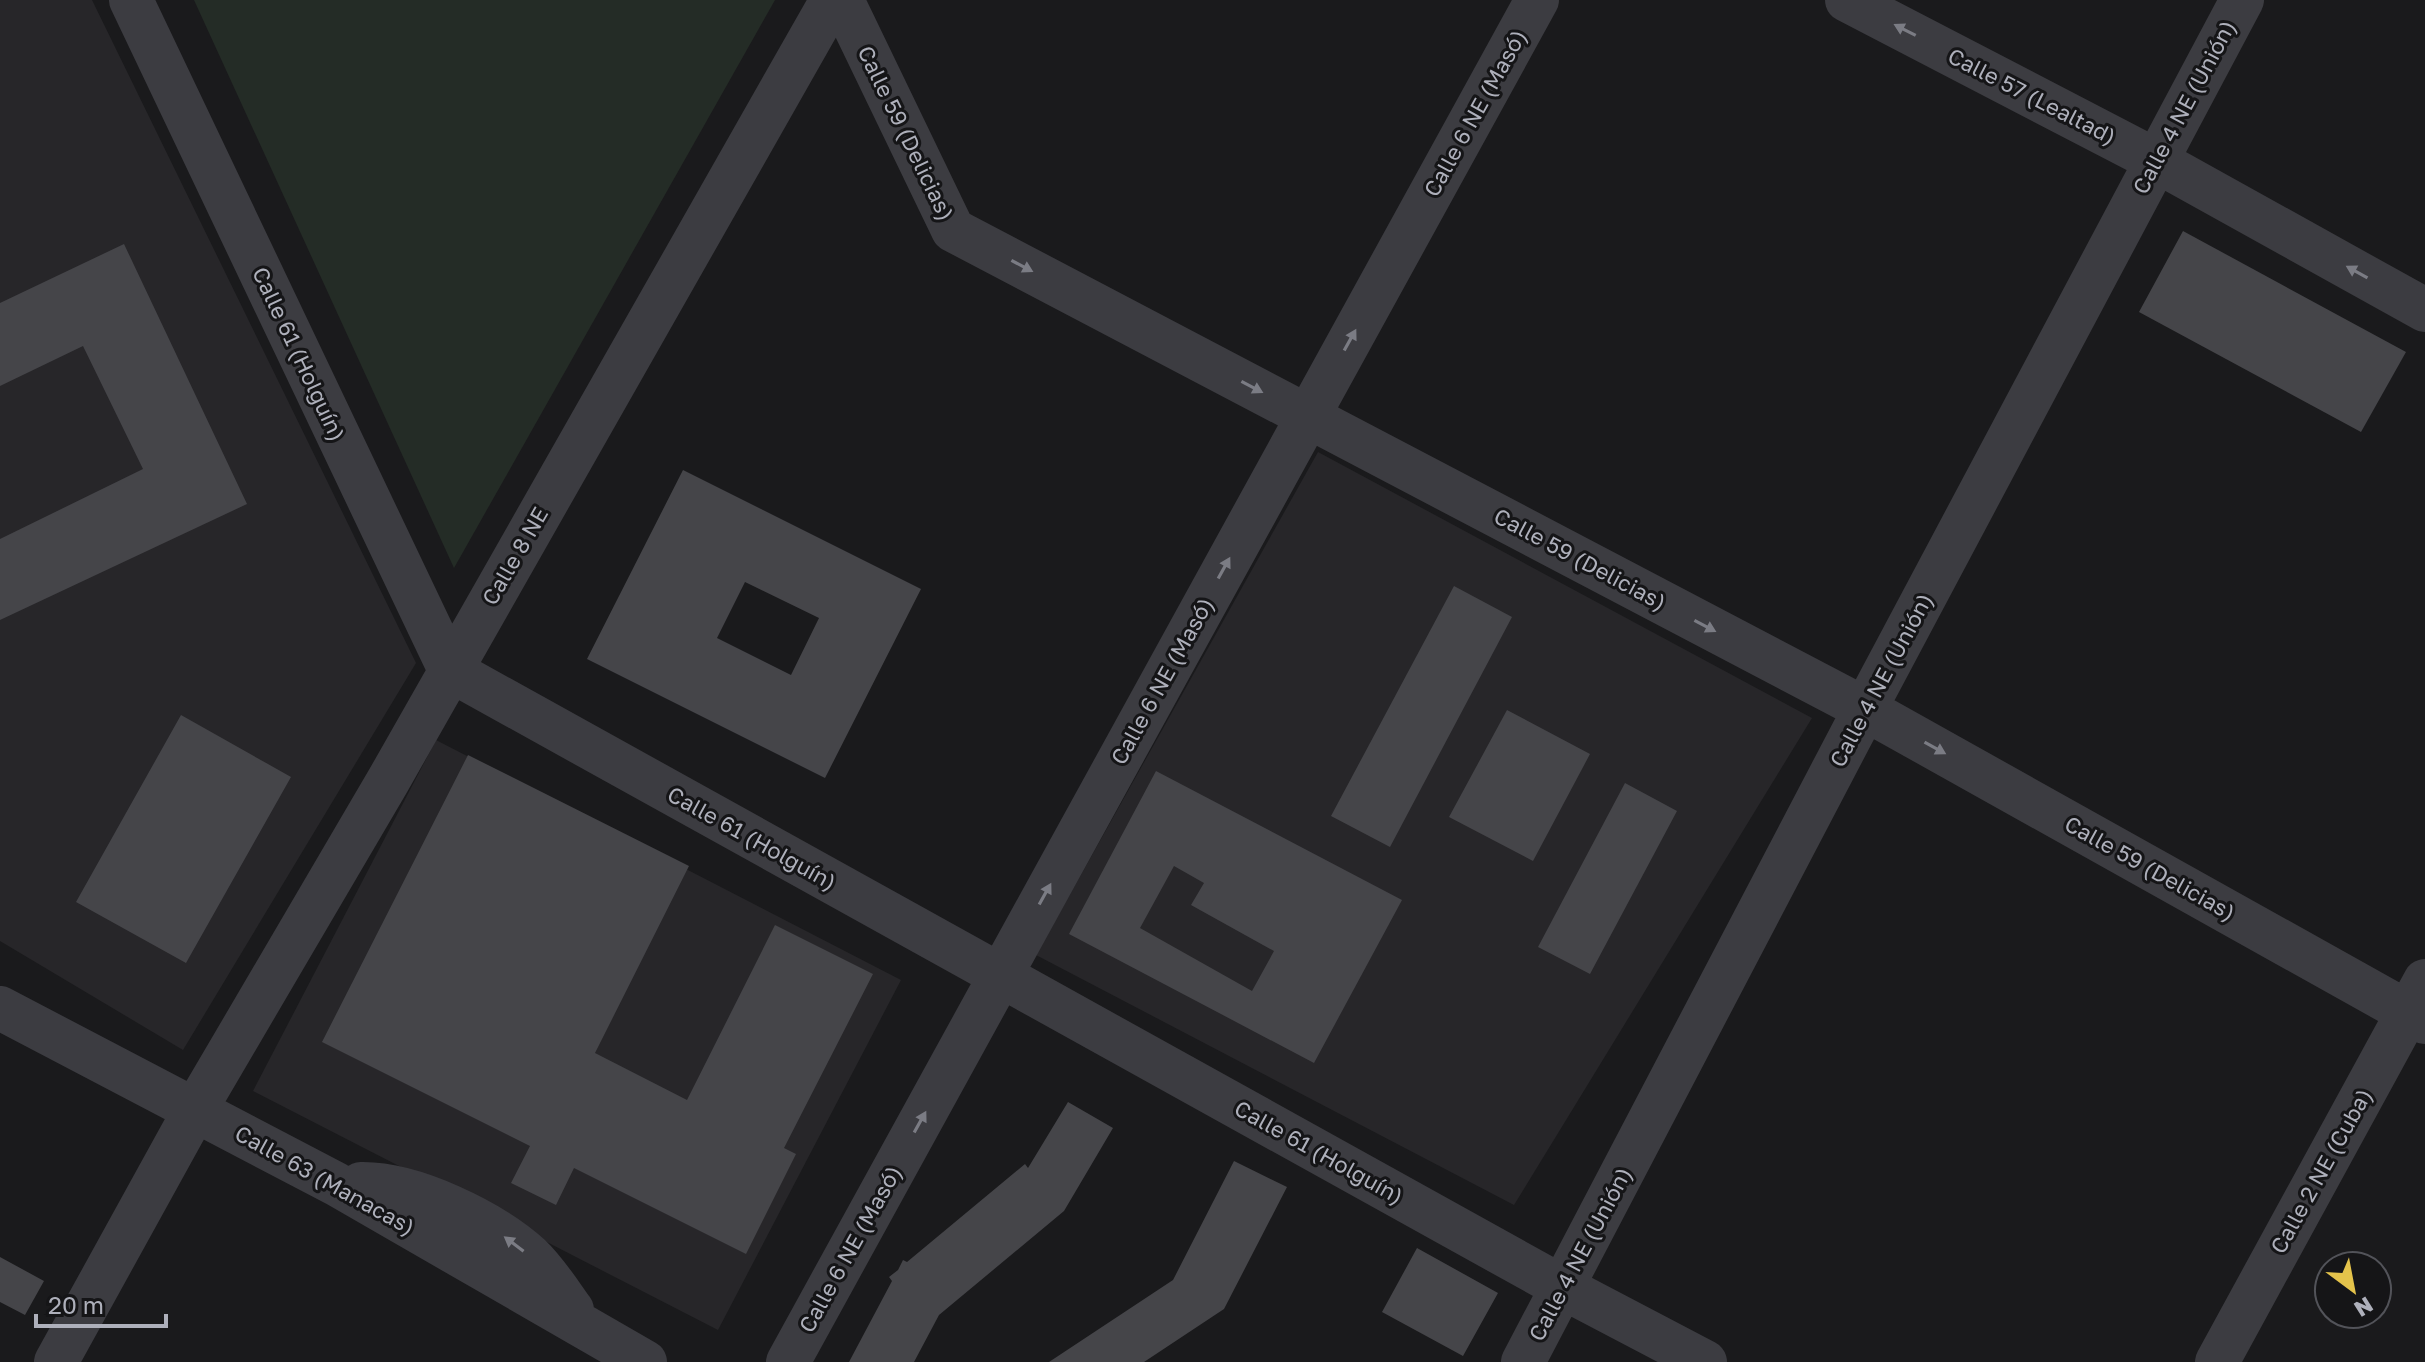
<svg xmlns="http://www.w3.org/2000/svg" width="2425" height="1362" font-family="'Golos Text',sans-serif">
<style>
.built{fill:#272629}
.green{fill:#242c26}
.building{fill:#454549;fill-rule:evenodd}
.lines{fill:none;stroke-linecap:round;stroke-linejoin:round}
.minor{stroke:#3c3c41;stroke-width:44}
.oneway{fill:#7b7c84}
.labels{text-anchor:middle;stroke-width:6;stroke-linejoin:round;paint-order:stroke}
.street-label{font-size:22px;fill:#aeb0bb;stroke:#151517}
</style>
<rect width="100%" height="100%" fill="#1a1a1c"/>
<path class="built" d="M0,0H92L416,663L183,1050L0,941Z
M1318,452L1812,718L1514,1205L1036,955Z
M436,740L901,980L718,1330L253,1091Z"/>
<path class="green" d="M194,0H775L454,568Z"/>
<path class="building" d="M2183,231L2406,352L2361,432L2139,312Z
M124,244L247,504L0,620V539L143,469L83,346L0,386V303Z
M683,470L921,589L825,778L587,659ZM745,582L819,618L791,675L717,638Z
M1454,586L1512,617L1390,847L1331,816Z
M1507,710L1590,754L1533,861L1449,817Z
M181,715L291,777L186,963L76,902Z
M468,755L689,866L595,1053L687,1100L775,925L873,974L784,1148L796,1154L746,1254L574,1168L556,1205L511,1183L530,1146L322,1042Z
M1156,771L1402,900L1314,1063L1069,934ZM1174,866L1204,883L1191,905L1274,951L1252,991L1140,928Z
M1625,783L1677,811L1590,974L1538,947Z
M1068,1102L1113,1128L1064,1211L939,1315L914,1362H849L892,1281L889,1277L898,1270L903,1260L907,1262L1025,1164L1028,1168Z
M1234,1161L1287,1187L1224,1309L1144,1362H1049L1173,1280Z
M1417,1248L1498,1293L1463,1356L1382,1312Z
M0,1257L44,1281L25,1315L0,1302Z"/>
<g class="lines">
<path class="minor" d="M131,0L450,670L1564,1288L1705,1362
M842,0L953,230L1865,709L2425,1022
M1847,0L2155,160L2425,310
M0,1008L336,1184L645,1362
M361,1184C413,1183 491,1221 530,1256C546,1271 559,1292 572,1310
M56,1362L195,1110L388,781L832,0
M788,1362L1537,0
M1523,1362L1865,709L2242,0
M2217,1362L2425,981"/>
</g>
<defs><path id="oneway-solid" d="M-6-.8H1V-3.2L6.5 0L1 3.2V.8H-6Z" transform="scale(2)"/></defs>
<g class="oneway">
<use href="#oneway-solid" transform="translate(1905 30) rotate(-153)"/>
<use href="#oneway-solid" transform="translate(1022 266) rotate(28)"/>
<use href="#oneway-solid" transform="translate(2357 272) rotate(-151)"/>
<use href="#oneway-solid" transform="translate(1350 340) rotate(-61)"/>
<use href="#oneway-solid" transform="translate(1252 387) rotate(28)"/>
<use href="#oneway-solid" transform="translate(1224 568) rotate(-61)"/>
<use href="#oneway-solid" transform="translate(1705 626) rotate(28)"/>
<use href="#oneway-solid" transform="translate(1935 748) rotate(29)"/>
<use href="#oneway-solid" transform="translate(1045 894) rotate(-61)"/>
<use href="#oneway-solid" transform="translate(920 1122) rotate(-61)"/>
<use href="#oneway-solid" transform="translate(514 1244) rotate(-143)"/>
</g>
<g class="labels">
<g class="street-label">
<text transform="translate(2032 96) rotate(27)" y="8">Calle 57 (Lealtad)</text>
<text transform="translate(2184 107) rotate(-62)" y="8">Calle 4 NE (Unión)</text>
<text transform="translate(1475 113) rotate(-61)" y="8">Calle 6 NE (Masó)</text>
<text transform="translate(906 133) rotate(64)" y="8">Calle 59 (Delicias)</text>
<text transform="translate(299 354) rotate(65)" y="8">Calle 61 (Holguín)</text>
<text transform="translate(515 556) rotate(-60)" y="8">Calle 8 NE</text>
<text transform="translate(1580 559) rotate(28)" y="8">Calle 59 (Delicias)</text>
<text transform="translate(1881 680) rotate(-62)" y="8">Calle 4 NE (Unión)</text>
<text transform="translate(1162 681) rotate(-61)" y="8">Calle 6 NE (Masó)</text>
<text transform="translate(752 838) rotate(29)" y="8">Calle 61 (Holguín)</text>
<text transform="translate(2150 868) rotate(29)" y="8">Calle 59 (Delicias)</text>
<text transform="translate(1319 1152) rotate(29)" y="8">Calle 61 (Holguín)</text>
<text transform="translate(2321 1171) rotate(-61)" y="8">Calle 2 NE (Cuba)</text>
<text transform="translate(325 1180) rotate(29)" y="8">Calle 63 (Manacas)</text>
<text transform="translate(850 1249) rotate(-61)" y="8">Calle 6 NE (Masó)</text>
<text transform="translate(1580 1254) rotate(-62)" y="8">Calle 4 NE (Unión)</text>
</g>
</g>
<g transform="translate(2353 1290) rotate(148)"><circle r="38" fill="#151517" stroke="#525359" stroke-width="2"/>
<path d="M0-6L14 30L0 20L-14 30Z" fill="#e4c34b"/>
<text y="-12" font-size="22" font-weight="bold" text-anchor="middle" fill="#aeb0bb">N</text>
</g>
<path d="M36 1314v12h130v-12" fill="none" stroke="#aeb0bb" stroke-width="4"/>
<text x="48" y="1314" font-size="24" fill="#aeb0bb" stroke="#151517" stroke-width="6" paint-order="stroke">20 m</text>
</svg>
